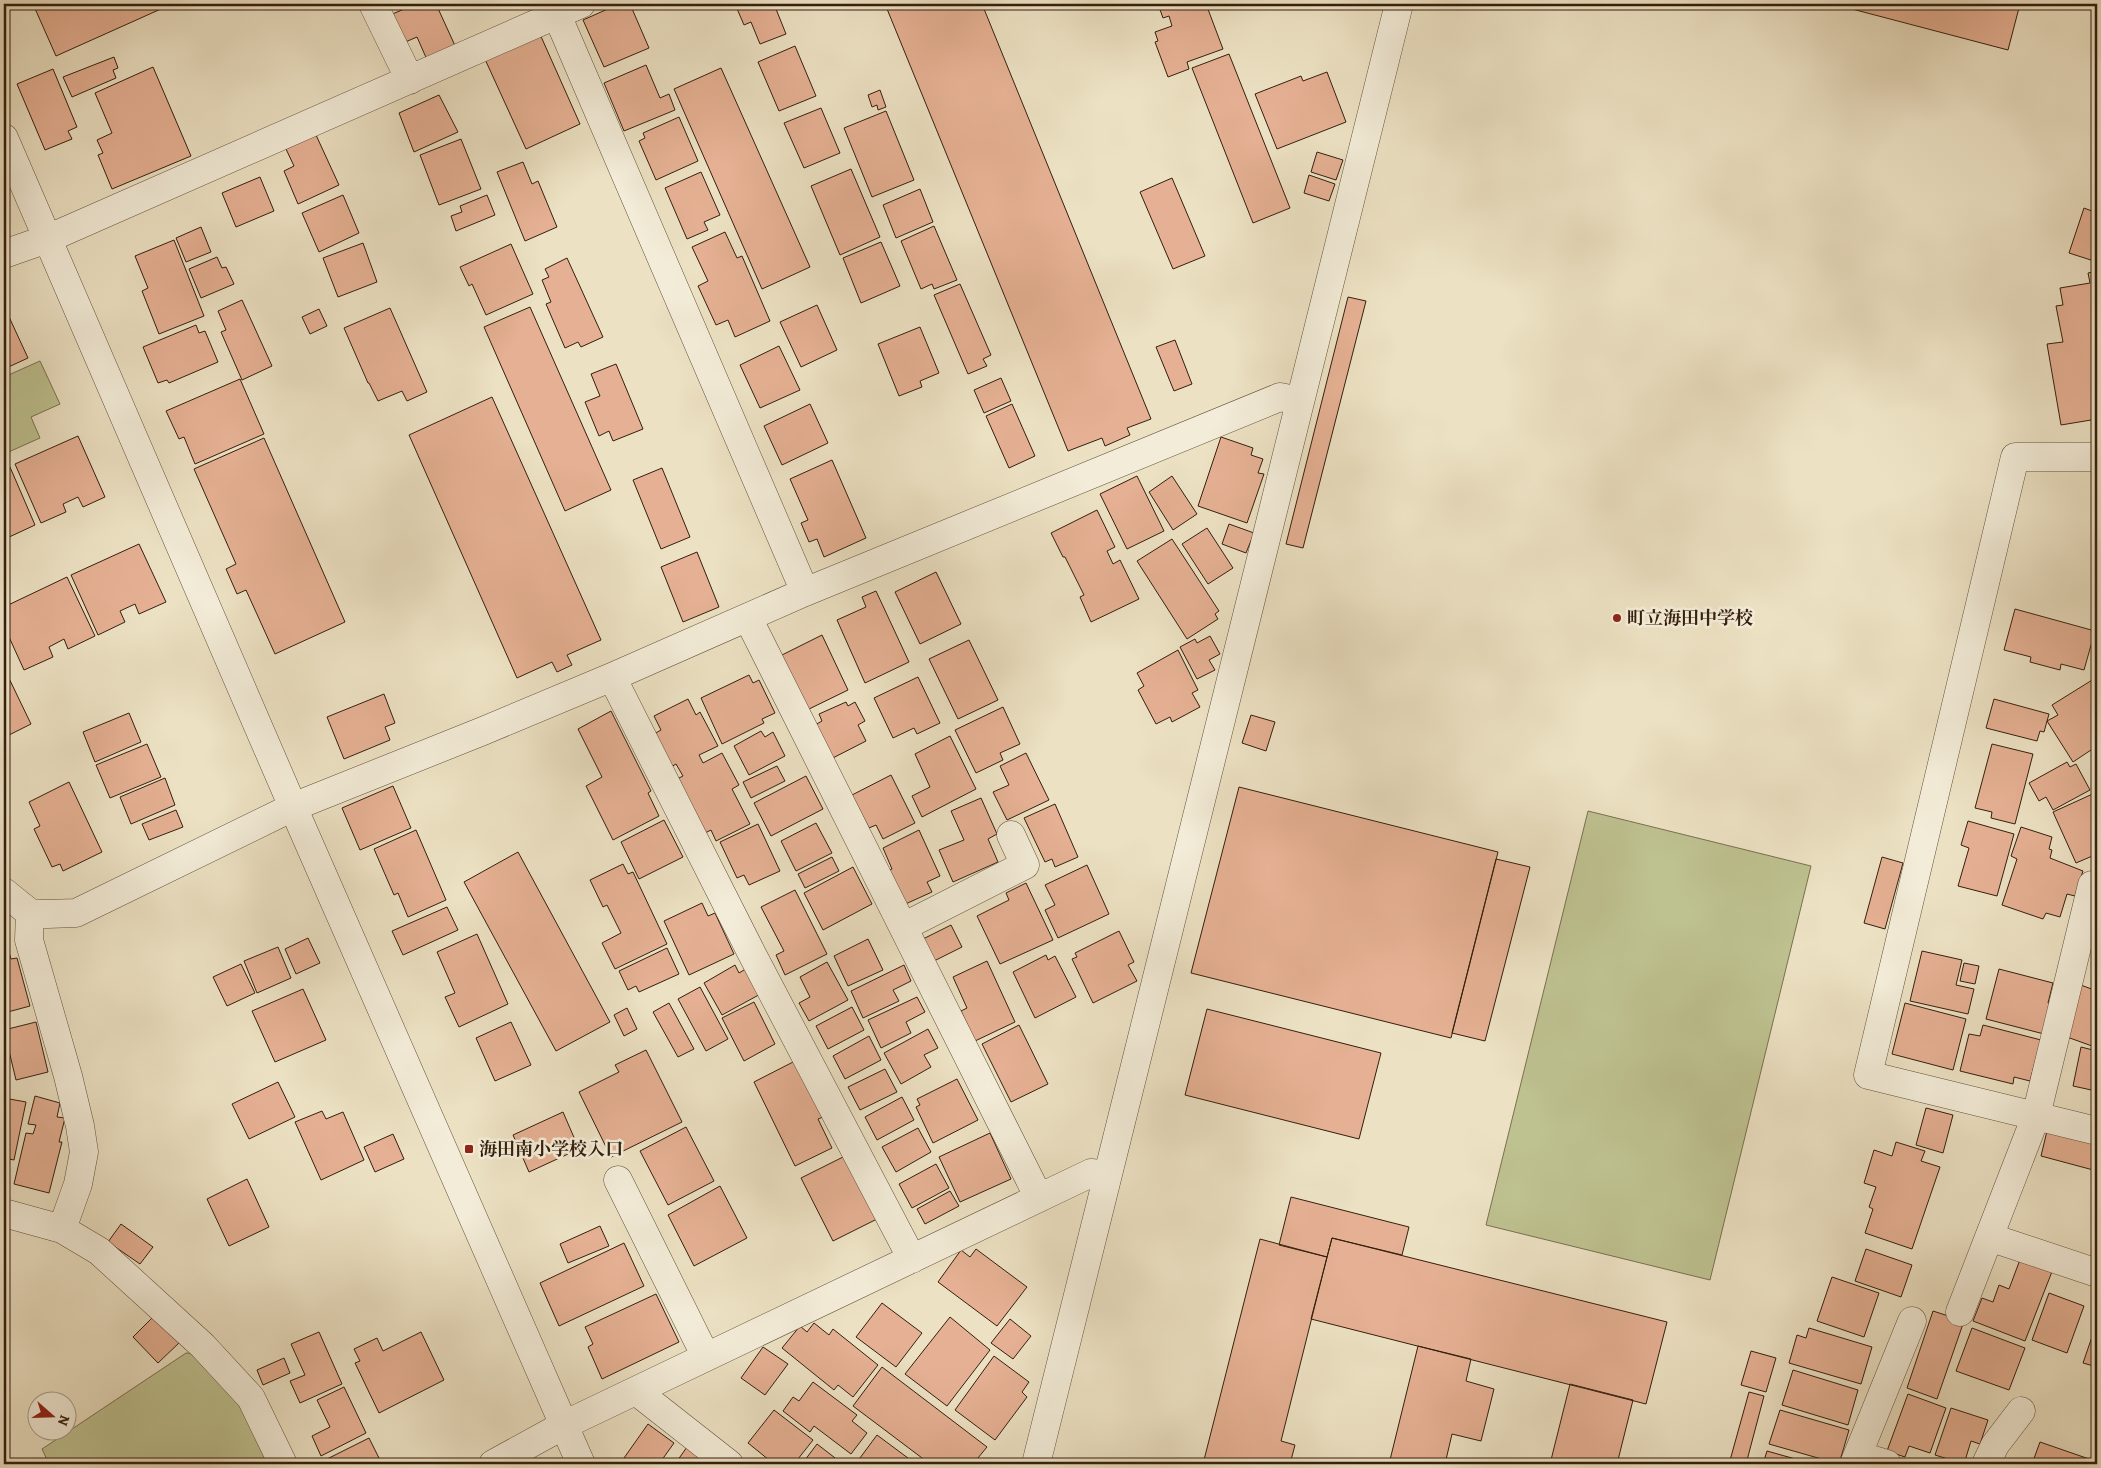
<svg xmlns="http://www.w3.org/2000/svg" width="2101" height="1468" font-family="Alegreya,'Noto Serif JP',serif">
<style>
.green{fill:#bec190;stroke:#79704e}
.building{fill:#e5b093;stroke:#341f0d}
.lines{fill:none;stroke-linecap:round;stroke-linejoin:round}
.minor-casing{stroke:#62503a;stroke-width:29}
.minor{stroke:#f3ecd8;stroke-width:28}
.poi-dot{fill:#8f2418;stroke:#f3ecd8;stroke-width:2}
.labels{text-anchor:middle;stroke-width:5;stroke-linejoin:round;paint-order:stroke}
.poi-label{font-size:18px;font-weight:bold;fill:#341f0d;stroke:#f3ecd8;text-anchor:start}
</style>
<rect width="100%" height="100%" fill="#ece1c3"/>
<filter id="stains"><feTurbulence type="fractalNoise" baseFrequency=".004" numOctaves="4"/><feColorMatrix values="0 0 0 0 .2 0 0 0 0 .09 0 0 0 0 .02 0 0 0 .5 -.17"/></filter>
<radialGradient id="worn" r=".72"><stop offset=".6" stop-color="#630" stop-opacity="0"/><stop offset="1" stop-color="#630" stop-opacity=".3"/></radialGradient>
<path class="green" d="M40,361L60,404L31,417L40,438L4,454V377Z
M1588,811L1811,866L1710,1280L1486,1225Z
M186,1353L200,1354L237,1396L274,1464H49L42,1449Z"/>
<path class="building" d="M33,4H172L56,56Z
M416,4H436L457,50L428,62L417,37L403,43L390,15Z
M619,4H630L649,48L604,67L583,20Z
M735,4H774L786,34L760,44L751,22L744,25Z
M885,4H982L1151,419L1127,428L1130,435L1105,446L1102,438L1068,451Z
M1158,4H1206L1223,49L1187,62L1189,69L1168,77L1155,42L1158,41L1155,32L1172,26L1169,16L1163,18Z
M1833,4H2020L2008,50Z
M539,32L580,124L526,149L484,57Z
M795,46L816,96L779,111L758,62Z
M1229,54L1290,208L1253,223L1192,68Z
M114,57L118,68L113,70L116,78L72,97L63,77Z
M646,65L660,98L669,94L675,110L624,131L604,83Z
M153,67L191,156L112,189L98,155L103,153L97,140L112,133L95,93Z
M721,68L810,267L762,289L674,89Z
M53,69L77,127L68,131L72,139L45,150L17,84Z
M1327,72L1346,122L1277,149L1255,94L1301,76L1303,81Z
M880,90L886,107L878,110L877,105L872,107L868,95Z
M439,95L458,132L414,152L399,113Z
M821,108L840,153L804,168L784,123Z
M886,111L914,180L872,197L844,128Z
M679,117L698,161L656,180L639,141L645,138L643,133Z
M316,135L339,185L298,204L284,171L294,166L286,149Z
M461,139L481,189L439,205L420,155Z
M1317,152L1343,160L1336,180L1311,172Z
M523,162L532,184L538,181L557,227L525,241L497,172Z
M851,169L880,237L840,255L811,186Z
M701,172L720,215L704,222L708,230L687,239L665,188Z
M1309,175L1335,184L1329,201L1304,193Z
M260,177L274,211L236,227L222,193Z
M1172,178L1205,256L1173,269L1140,192Z
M920,189L933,222L896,238L883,205Z
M343,195L359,233L319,252L302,213Z
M487,195L495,215L456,231L451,216L462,212L460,206Z
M2084,208L2097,213V252L2094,261L2069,253Z
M934,226L957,280L934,289L932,284L921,289L901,241Z
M201,227L211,252L186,262L176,238Z
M725,232L737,258L742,256L770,321L735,337L728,320L716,325L698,286L708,281L692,247Z
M174,240L204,316L159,334L142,291L148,288L135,256Z
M881,242L900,286L861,303L843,258Z
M363,243L377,282L338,297L323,258Z
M511,244L533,294L486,315L472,284L469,286L460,267Z
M217,257L222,268L226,267L234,284L201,298L189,269Z
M567,258L603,337L581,347L578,342L565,348L546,304L551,302L542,280L549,277L545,269Z
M2097,271V419L2061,425L2047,344L2063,342L2056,306L2063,305L2060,288L2090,283L2088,273Z
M960,284L991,355L983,359L987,366L968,374L934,295Z
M1348,297L1366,301L1303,548L1286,544Z
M242,300L272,366L242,380L221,332L226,330L218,311Z
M817,305L837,350L801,367L780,322Z
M4,306L28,358L4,369Z
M530,307L611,490L565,511L484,327Z
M390,308L427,392L407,401L402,391L378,401L369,383H368L344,328Z
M319,309L327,326L310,334L302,317Z
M196,325L199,333L205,331L218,362L169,383L167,380L158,383L143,347Z
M920,327L939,373L920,381L922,387L899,396L878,344Z
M1175,340L1192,384L1174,391L1156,347Z
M779,346L800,390L760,408L740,365Z
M616,364L643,429L613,441L609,431L599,436L585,402L600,396L591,374Z
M1001,378L1011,401L984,413L974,390Z
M240,379L264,434L195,464L184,437L179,439L166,411Z
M492,397L601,640L567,655L572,665L557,672L552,662L517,678L409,435Z
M810,404L828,443L782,465L764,426Z
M1012,404L1035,456L1009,468L986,416Z
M78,436L105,497L83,507L78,497L63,504L66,512L41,523L15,464Z
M1221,437L1253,448L1251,455L1263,459L1258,473L1264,474L1247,523L1198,506Z
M264,438L345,622L275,654L246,590L237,594L226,569L236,564L194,469Z
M832,460L866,538L824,557L817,539L809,542L801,523L808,520L790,479Z
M10,467L35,525L7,538L4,530V470Z
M662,468L690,537L661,549L633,480Z
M1137,476L1164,531L1127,549L1100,494Z
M1172,476L1197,514L1173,530L1149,492Z
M1097,510L1115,547L1107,551L1113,564L1120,560L1139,599L1091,622L1080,597L1084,595L1065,557H1063L1051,533Z
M1229,524L1254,533L1246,553L1222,544Z
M1207,528L1233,568L1208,584L1182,544Z
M1172,539L1219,611L1215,614L1218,619L1187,639L1137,561Z
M139,544L166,602L139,614L135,604L120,611L125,622L98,635L71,575Z
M697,552L719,607L683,622L661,567Z
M936,572L961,624L920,644L895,592Z
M67,577L95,636L68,649L64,639L49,647L53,657L24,670L4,626V607Z
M876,591L909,662L865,683L837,620L866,607L862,597Z
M2015,609L2095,631L2084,670L2061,664L2060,670L2030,662L2031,657L2004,650Z
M822,635L848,690L807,710L780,656Z
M1210,636L1220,654L1209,660L1215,670L1197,679L1180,647L1195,639L1197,643Z
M969,640L998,700L958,719L929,659Z
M1178,650L1198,690L1192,693L1200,707L1172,722L1170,717L1156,724L1138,690L1144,686L1137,673Z
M4,668L31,724L5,737L8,743L4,744Z
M749,675L753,683L759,680L775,713L762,719L764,723L722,744L701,698Z
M918,677L940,723L917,734L914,728L893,738L874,698Z
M2097,677V746L2073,762L2047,721L2058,715L2052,705Z
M384,694L395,723L385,727L390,740L344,759L327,717Z
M688,699L696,715L700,712L718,746L699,755L703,763L722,753L739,785L732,789L750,824L716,841L711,830L705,833L677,779L683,776L676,764L671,767L654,734L661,730L654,716Z
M1994,699L2049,714L2044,732L2040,731L2037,741L1986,728Z
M846,702L848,706L855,702L865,721L858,725L866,741L827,761L815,725L822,721L819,714Z
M1003,707L1020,744L1000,753L1003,760L976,773L955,730Z
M611,711L651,791L648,793L659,816L613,840L586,786L602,777L578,729Z
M129,713L141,742L95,762L83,732Z
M1251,715L1275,722L1266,751L1242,743Z
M761,731L765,737L773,732L785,756L749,775L734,746Z
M950,736L976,789L922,817L912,796L930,787L915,754Z
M147,744L161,777L110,798L96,765Z
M1992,744L2033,754L2015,824L1991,818L1992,812L1975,808Z
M1026,753L1049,800L1007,820L993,792L1009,785L1000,766Z
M2067,762L2070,767L2076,764L2090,790L2053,810L2046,797L2039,801L2029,783Z
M777,766L785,781L751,798L743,782Z
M891,775L915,823L883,839L876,825L869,828L852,795Z
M806,776L823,809L771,836L754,803Z
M165,778L175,805L131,824L120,797Z
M69,782L102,852L63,871L60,864L52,867L34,829L40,826L29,802Z
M393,786L411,828L360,850L342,808Z
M1239,787L1498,852L1451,1038L1191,973Z
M2097,792V854L2076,863L2053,812Z
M981,798L997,834L988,839L998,862L953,882L939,850L964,840L951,811Z
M1055,804L1078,857L1055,867L1052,859L1045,862L1024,818Z
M176,810L183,827L149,840L142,824Z
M664,820L683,857L639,879L621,842Z
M1968,821L2014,834L1997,896L1958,886L1969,848L1961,845Z
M816,823L832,853L796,871L781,841Z
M758,824L780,871L749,885L744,875L737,878L720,842Z
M2021,827L2052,837L2049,849L2052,850L2050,858L2083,871L2075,896L2067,894L2060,917L2046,913L2043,919L2002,905L2017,859L2011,856Z
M416,830L446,900L408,917L398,893L394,895L374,849Z
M919,830L940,876L927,882L932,892L901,906L885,872L892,869L883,848Z
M518,852L610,1022L556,1051L464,882Z
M832,857L839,871L805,888L798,874Z
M1882,857L1903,863L1885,929L1864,923Z
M1496,859L1530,867L1485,1041L1452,1033Z
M623,864L628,874L633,872L667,944L615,969L602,943L621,933L607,905L603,907L590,880Z
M1087,865L1109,914L1058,938L1045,910L1055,905L1045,885Z
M853,867L872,904L823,930L804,893Z
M1026,883L1053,940L1000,964L977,916L1009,900L1006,893Z
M795,890L827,954L785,975L776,955L784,951L761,907Z
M702,903L708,916L715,913L734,954L689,975L664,921Z
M447,907L458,930L403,955L392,931Z
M951,925L962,947L934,961L923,939Z
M1119,931L1134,962L1128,965L1137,981L1093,1003L1072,959L1077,957L1075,953Z
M477,934L508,1004L459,1027L445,997L455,993L437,952Z
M308,938L320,963L296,974L285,949Z
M868,939L883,970L848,986L834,956Z
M278,947L291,978L257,993L244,961Z
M667,948L679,974L639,992L636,986L628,990L619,971Z
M8,949L11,959L17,958L30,1006L4,1013V950Z
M1922,951L1962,960L1956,985L1974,989L1968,1014L1910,1001Z
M1046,955L1048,960L1055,956L1076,997L1035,1018L1013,972Z
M987,961L1015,1022L975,1041L961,1011L967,1008L953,977Z
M827,962L848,1000L809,1021L799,1003L810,997L800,977Z
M1964,963L1979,966L1975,984L1960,981Z
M241,964L255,993L227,1006L213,977Z
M735,965L739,973L752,965L766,991L722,1015L704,983Z
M904,965L911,981L893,990L899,1001L863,1018L851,991Z
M1999,969L2053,983L2048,1003L2052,1004L2044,1034L1986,1019Z
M2078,984L2097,991V1040L2095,1039L2092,1046L2067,1037Z
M700,987L728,1039L706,1051L678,999Z
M303,989L326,1040L275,1062L252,1011Z
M917,997L925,1012L906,1022L911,1033L881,1048L868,1020Z
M754,1002L775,1044L744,1061L722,1018Z
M669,1003L694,1049L678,1057L653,1012Z
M1905,1003L1966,1019L1953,1070L1892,1054Z
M852,1007L864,1030L828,1049L816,1026Z
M627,1008L637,1029L624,1036L614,1015Z
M1207,1009L1381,1053L1359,1139L1185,1095Z
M36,1022L48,1072L16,1080L4,1030Z
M511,1022L531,1065L495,1081L476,1038Z
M1019,1025L1048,1084L1011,1102L982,1044Z
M1983,1025L2041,1040L2030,1081L2014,1077L2013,1084L1960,1071L1969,1034L1980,1036Z
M928,1029L938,1048L924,1055L931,1067L901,1084L884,1053Z
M869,1036L881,1060L845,1079L833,1056Z
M2081,1047L2097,1051V1103L2094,1102L2096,1091L2073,1086Z
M646,1050L682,1122L611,1157L579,1092L619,1072L615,1065Z
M795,1061L823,1117L818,1119L832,1148L795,1166L754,1082Z
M885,1069L897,1092L860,1110L848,1087Z
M957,1079L978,1120L933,1143L916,1107L920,1105L917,1099Z
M278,1082L295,1117L249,1139L232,1104Z
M35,1096L60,1103L57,1117L65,1118L59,1142H62L49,1193L14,1184L26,1133L33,1134L36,1125L28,1124Z
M902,1097L914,1120L877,1140L865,1117Z
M4,1098L26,1102L14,1160L4,1158Z
M1926,1108L1953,1115L1943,1153L1916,1145Z
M322,1111L326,1119L343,1112L364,1160L321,1180L295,1122Z
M563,1112L579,1149L529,1172L513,1135Z
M686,1127L714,1181L668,1205L640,1151Z
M918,1128L931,1152L896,1172L882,1147Z
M2047,1131L2097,1144V1171L2041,1156Z
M990,1133L1011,1179L960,1202L939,1157Z
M393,1134L404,1159L375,1172L364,1147Z
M1896,1142L1925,1151L1921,1161L1940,1167L1912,1249L1865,1233L1873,1209L1869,1207L1876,1187L1864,1183L1874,1150L1892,1156Z
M845,1156L877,1219L833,1241L801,1178Z
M936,1164L949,1188L912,1208L899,1184Z
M247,1179L269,1227L229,1246L207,1199Z
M720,1186L747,1238L694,1266L668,1215Z
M950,1191L959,1206L925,1224L917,1209Z
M1291,1197L1409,1227L1402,1255L1332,1238L1327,1257L1279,1245Z
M121,1224L153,1247L140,1264L108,1242Z
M600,1226L609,1246L568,1263L560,1244Z
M1332,1238L1667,1322L1646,1404L1311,1319Z
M1260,1239L1327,1257L1281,1441L1295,1445L1290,1464H1203Z
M624,1243L644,1286L559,1326L540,1283Z
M976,1249L1027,1287L997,1326L938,1282L961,1250L970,1257Z
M1866,1249L1912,1265L1901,1297L1855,1281Z
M2021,1257L2053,1269L2025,1341L1973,1321L1982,1298L1993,1302L1999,1285L2009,1289Z
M1832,1277L1879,1293L1864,1337L1817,1321Z
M2049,1293L2084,1306L2067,1353L2032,1340Z
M656,1294L679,1342L602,1379L588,1347L593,1344L585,1327Z
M882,1303L922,1333L896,1367L856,1337Z
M1933,1311L1964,1321L1937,1399L1907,1388Z
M155,1315L181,1341L158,1363L133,1337Z
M950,1317L990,1350L947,1406L905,1374Z
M1010,1319L1031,1336L1013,1359L991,1343Z
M814,1323L829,1335L833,1329L878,1365L853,1397L838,1385L834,1390L782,1348L800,1326L807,1332Z
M1809,1328L1872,1347L1861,1384L1789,1363L1797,1335L1806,1338Z
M1972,1328L2025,1348L2009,1390L1956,1371Z
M2094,1331L2097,1332V1367L2083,1363Z
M319,1332L342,1384L300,1403L290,1381L305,1375L291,1344Z
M421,1332L444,1380L379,1413L355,1363L360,1361L354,1349L377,1338L383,1351Z
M1418,1346L1471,1359L1466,1381L1494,1389L1481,1441L1452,1434L1445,1464H1389Z
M763,1347L788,1364L765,1395L741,1378Z
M1751,1351L1776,1358L1766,1392L1741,1385Z
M994,1356L1029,1382L1022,1392L1027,1397L995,1440L955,1410Z
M284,1358L290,1373L263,1385L257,1370Z
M882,1367L987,1447L973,1464H930L853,1406Z
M1793,1370L1858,1390L1848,1425L1782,1405Z
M813,1382L857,1415L852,1421L867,1433L851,1454L814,1426L810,1432L783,1411L793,1397L799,1401Z
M1570,1384L1633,1400L1617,1464H1550Z
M344,1387L366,1433L321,1456L312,1436L330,1427L317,1400Z
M1749,1392L1764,1396L1746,1464H1729Z
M1908,1394L1946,1408L1930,1453L1909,1446L1905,1457L1887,1451Z
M1951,1408L1988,1420L1980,1444L1971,1441L1964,1464L1935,1455Z
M774,1410L813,1440L794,1464H774L748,1443Z
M1780,1410L1849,1430L1839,1464L1769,1444Z
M648,1424L674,1443L659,1464H633L624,1458Z
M877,1435L916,1464H859L857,1462Z
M369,1438L382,1464H324L323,1461Z
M2040,1442L2092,1460L2090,1464H2032Z
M817,1444L839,1461L836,1464H802Z
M687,1447L710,1464H675Z
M1767,1451L1813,1464H1763Z"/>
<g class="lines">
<defs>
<path id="minor" d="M373,4L410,80
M557,15L805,592
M4,138L293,807L581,1464
M4,254L47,239L581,4
M2097,457H2015L1868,1075L2097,1131
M748,618L1039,1198
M612,677L752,954L912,1259
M4,892L30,913L47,914L76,913L293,807L483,731L612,677L805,592L1280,397L1300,401
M30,913L29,940L68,1076L80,1126L84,1152L78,1184L62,1229
M903,927L1025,865L1011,835
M618,1180L706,1357
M4,1213L62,1229L99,1251L203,1346L251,1398L283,1464
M1989,1237L2097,1273
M1960,1312L2036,1116L2092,885
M636,1391L729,1464
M1858,1455L1887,1464
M493,1464L564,1425L1091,1173L1107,1175
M1036,1464L1399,4
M1854,1464L1912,1321
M1986,1464L1995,1445L2021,1411"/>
</defs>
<use href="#minor" class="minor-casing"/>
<use href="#minor" class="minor"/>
</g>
<g class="poi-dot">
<circle cx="1617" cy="618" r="5"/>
<rect x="464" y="1144" width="10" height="10" rx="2.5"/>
</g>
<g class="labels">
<g class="poi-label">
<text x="1627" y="624">町立海田中学校</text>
<text x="479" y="1155">海田南小学校入口</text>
</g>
</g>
<rect width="2101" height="1468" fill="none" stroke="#ece1c3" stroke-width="20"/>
<rect x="5" y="5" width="2091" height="1458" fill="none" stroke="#341f0d" stroke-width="2.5"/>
<rect x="10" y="10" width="2081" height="1448" fill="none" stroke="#341f0d"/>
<g transform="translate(52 1416) rotate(110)"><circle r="24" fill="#f3ecd8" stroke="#a79a87"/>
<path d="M0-4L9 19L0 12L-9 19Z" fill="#8f2418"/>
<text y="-8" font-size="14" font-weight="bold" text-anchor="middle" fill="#341f0d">N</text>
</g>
<rect width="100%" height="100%" filter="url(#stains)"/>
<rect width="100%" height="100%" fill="url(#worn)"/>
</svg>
